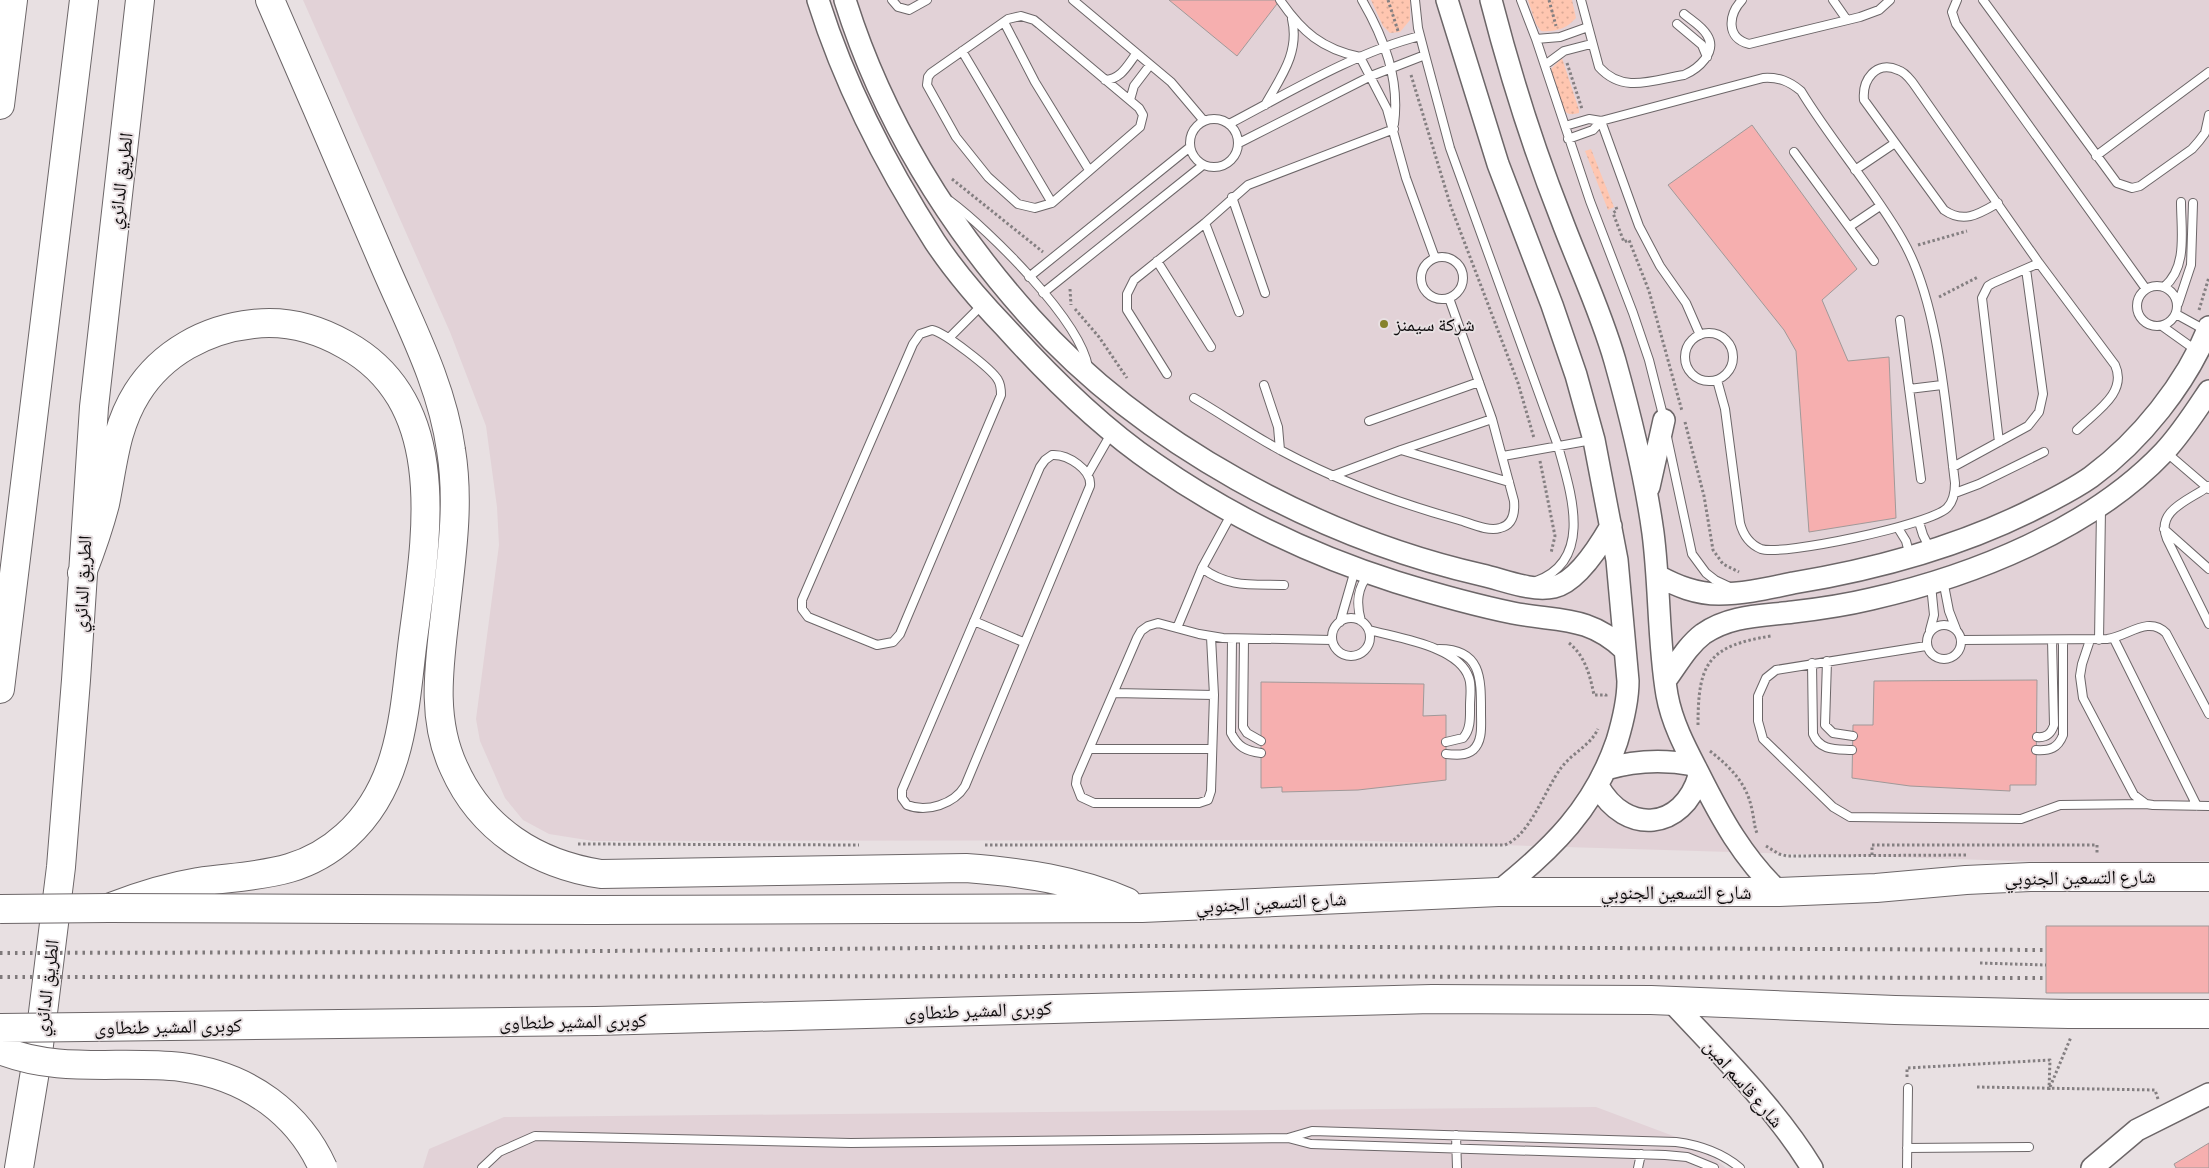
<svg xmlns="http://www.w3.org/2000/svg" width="2209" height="1168" font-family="Commissioner,'Noto Naskh Arabic',sans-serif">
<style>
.built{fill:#e2d2d7}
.grass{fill:url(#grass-dots)}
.building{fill:#f6afaf;stroke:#a09999}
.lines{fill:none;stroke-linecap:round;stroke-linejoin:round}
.lane-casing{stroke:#6c6668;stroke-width:10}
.secondary-casing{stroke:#6c6668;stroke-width:24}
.highway-casing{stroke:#6c6668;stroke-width:30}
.path{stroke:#847f81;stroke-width:3;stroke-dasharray:2.5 2.5;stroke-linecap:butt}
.lane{stroke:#fff;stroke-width:8}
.secondary{stroke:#fff;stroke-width:21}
.highway{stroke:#fff;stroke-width:28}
.rail{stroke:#7e797a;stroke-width:4;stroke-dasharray:2.5 5;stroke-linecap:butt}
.highway-bridge-casing{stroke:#6c6668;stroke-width:30;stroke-linecap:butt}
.highway-bridge{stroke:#fff;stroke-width:28}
.poi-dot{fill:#86832c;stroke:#e8e0e2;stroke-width:2}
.labels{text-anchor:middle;stroke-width:4;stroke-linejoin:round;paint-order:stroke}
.street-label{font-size:19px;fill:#0e0c0d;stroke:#e8e0e2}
.poi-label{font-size:19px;fill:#0e0c0d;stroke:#e8e0e2;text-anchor:start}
</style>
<defs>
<pattern id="grass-dots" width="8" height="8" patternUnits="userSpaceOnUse" patternTransform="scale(1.25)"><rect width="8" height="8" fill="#ffc6b0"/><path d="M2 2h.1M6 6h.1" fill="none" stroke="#d9a996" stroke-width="1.8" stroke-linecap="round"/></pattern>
</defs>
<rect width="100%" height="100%" fill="#e8e0e2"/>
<path class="built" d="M303,0H2209V861L2086,863L1339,840L593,841L549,834L523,820L505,798L480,741L476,719L499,545L497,507L486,426L450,332Z
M1596,1107L1700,1146L1726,1168H423L429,1149L504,1117Z"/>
<path class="grass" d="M1371,0H1410V20L1400,32L1390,33L1383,26Z
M1528,0H1572L1576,18C1566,29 1556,32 1541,31L1536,24Z
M1562,58L1579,110V113C1575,114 1571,115 1567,113C1560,108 1554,78 1551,69Z
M1591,149L1614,207L1608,210L1585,151Z"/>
<path class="building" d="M1169,0H1280L1237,56Z
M1752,125L1857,269L1822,300L1848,361L1889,357L1896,518L1809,532L1796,351L1784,330L1668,185Z
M2037,680L2036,785H2010V791L1910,786L1852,778L1853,725H1873L1874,681Z
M1261,682L1424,684L1423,716L1446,715V780L1358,790L1282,792V787L1261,788Z
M2046,926H2209V993H2046Z
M2209,1143V1168H2176L2174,1164Z"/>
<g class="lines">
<defs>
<path id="lane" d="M892,0L898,7L909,10L927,0
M1073,0L1171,82L1204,121
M1280,0C1302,32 1322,49 1360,57L1387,109L1406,178L1435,258
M1362,0C1384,38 1400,79 1394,124
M1415,0L1418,28L1425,55L1450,148L1558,446C1570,490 1595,560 1536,581
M1521,0L1536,39L1590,201L1633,313L1649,360L1664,419
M1581,0L1599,67C1623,94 1653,80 1684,75C1698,69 1718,52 1707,35C1702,26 1691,20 1684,14
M1742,0C1728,15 1726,38 1749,44L1860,17L1879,10L1890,0
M1833,0L1847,20
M1957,0L1952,12L1956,24L2146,289
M1983,0L2117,183L2132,188L2140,186L2192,149L2199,141L2205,133L2209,115
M1021,16L1034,20L1039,24L1139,108L1143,115L1140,127L1052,203L1035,208L1018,204L988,177L956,137L927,85L928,77L931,73L1008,19Z
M1004,22L1035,82L1089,170
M1677,24L1702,45L1707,57
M1536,39L1560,37L1588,27
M962,51L1052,203
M1545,65L1564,51L1591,44
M1105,80C1121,79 1127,66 1136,54
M1130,100L1134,86L1150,65
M1265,105C1280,78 1300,53 1292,19
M1190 143a24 24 0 1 1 48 0a24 24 0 1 1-48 0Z
M1601,121L1639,226L1660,266L1686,303L1700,335
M1229,124C1288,93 1356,52 1420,36
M1565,126L1589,119L1601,121L1763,78C1779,77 1789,81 1801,91C1832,142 1872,187 1902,239C1939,302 1946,410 1955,483C1955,492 1954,501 1947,508C1930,525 1782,556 1761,549C1749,544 1743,534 1740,523L1725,409L1717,380
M1568,139L1593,130L1601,121
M1239,143L1371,76L1425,55
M1794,152L1874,261
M2096,156L2209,72
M1855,170L1895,143
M1232,197L1265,293
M950,201C989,230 1080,320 1088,367
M1998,203C1979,214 1964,224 1944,210L1864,100C1862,80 1876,60 1898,70C1905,72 1909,78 1913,83L2039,263L2115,365C2128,393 2095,412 2077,430
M1205,223L1239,312
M1849,227L1880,206
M1421 278a21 21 0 1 1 42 0a21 21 0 1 1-42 0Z
M1157,261L1211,347
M1029,277L1190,147
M2137 306a20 20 0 1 1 40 0a20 20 0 1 1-40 0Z
M2164,287C2188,267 2181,231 2181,202
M1043,293L1203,165
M2178,304L2191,265L2193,203
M2176,314L2205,330
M1900,320L1921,479
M2162,326L2197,351
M932,330C944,332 992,369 998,380C1001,385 1001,390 1001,395L900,634L893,642L877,645L808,617L802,609V600L913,344L920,334Z
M1685 357a24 24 0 1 1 48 0a24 24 0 1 1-48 0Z
M949,338L983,304
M1167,374L1127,310V294L1134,280L1205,223L1248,185L1394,129
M1264,385L1278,427L1280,450
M1909,389L1942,385
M1194,398C1223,415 1252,435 1282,451C1338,481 1398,503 1459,520C1470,523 1488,532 1500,528C1513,525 1515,513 1514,501L1492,419L1449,298
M1369,421L1479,382
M1667,437L1692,554L1706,573L1715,580L1730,587
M1999,442L1982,298L1988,286L1993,283L2039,263
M1401,450L1509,482
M2167,453L2209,489
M1052,455C1068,454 1092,470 1090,486L965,786C954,804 927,813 907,805L902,798V790L1040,467L1045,460Z
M1503,456L1592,440
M1953,467L2028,426L2039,412L2043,394L2026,269
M1088,474L1112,432
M1332,476L1401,450L1492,419
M2209,486C2190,500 2155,510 2167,539L2209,624
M1955,493L1979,484L2044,452
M1919,522L1923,535L1930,549
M1898,528L1906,541L1910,556
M2164,529L2209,569
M1202,568C1228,588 1253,584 1284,585
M1943,580L1949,611L1956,629
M1332 637a19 19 0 1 1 38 0a19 19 0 1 1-38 0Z
M974,621L1023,642
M1361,621C1356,603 1357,588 1369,574
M1340,622L1355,570
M1927 642a17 17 0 1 1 34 0a17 17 0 1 1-34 0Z
M1177,628L1202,568L1232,513
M1369,630C1397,638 1459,646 1469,678C1472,687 1470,697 1470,705C1470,717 1471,729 1463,738L1446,742
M1930,630L1934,615L1931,585
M1211,637L1214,695L1211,791L1208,800L1199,803H1094L1081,797L1076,784L1077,777L1137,638L1141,631L1148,626L1158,623L1199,634L1223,638L1332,640
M1232,639L1231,733C1238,747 1246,751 1261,753
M1244,639L1243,727L1247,733L1261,741
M2114,639L2197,806
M1962,640L2107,639C2127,637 2148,615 2166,633L2209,714
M2090,640L2082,664L2080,676L2083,698L2134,795L2146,804L2153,805L2209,806
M2099,640L2101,509
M1926,646L1776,670L1766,678L1758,696V721L1763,739L1833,807L1850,817L2021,819L2060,805L2146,804
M1439,649C1482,649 1481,679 1481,713C1481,725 1483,741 1473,750C1466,756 1455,755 1446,754
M1827,661L1825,725L1833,733L1853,736
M1812,663L1813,734C1820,751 1836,749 1852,750
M1114,693L1214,695
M2037,737C2046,738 2051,734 2054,725L2052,640
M1090,749H1212
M2036,750C2050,751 2058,748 2063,735V640
M1456,1135L1457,1168
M1288,1138L1312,1131L1676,1142C1699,1145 1721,1152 1740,1168
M1907,1148L2029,1147
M482,1168L499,1152L535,1136L851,1143L1288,1138L1311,1144L1665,1155L1687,1157L1714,1168
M1638,1168L1641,1154
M1907,1168L1908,1088"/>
<path id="secondary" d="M818,0C845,86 887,167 935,242C955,272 980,301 1005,327C1050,377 1099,426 1155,464C1228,515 1311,555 1396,582C1435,594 1474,605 1513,613C1559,622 1588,615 1625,650
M845,0C882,118 948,226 1031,318C1143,443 1319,538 1482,575C1504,580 1532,592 1554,587C1577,582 1600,545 1611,526
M1447,0L1498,164L1552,305L1576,375L1594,440L1617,560L1628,681C1628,701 1623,721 1617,741C1594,808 1552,849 1498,892
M1491,0C1510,74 1533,147 1561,218C1579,266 1601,312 1615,361C1631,418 1645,475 1653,533C1660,587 1658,642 1667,695C1672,723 1686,749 1699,774C1721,818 1743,858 1779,892
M1649,487L1664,420
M1658,576C1677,586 1696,594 1719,594C1744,594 1769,588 1793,583C1878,569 1962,546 2038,507C2056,498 2074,489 2091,477C2140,441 2186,384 2209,327
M1665,681C1677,665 1687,646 1703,634C1730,615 1762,616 1793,612C1819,609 1846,605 1871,599C1973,576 2091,529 2164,452C2181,434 2195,412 2209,391
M1606,769C1636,760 1663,759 1694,765
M1598,786C1626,836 1683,830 1699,776
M1671,1001C1719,1053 1775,1107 1812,1168
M2092,1168L2137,1130L2209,1094"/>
<path id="highway" d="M270,0C308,87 346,175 383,262C409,323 442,384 451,450C460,505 451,560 445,615C439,667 431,719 454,768C481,829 536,864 601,874L966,868C1021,872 1077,880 1127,902
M0,105L13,0
M82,573C91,550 99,527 105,504C113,465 115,428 137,393C162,353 206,329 253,324C286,320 318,329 346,345C452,404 426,539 413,639C404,709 403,785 346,836C301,877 255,874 198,882C168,887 139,896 111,907
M0,689L84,0
M597,910L1142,908L1498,892H1779L1876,888L1966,880L2030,877H2209
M596,1021L1432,999L1651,1000L1895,1010L2069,1014H2209
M19,1168L38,1053L61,867L76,680L94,407L140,0"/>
</defs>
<use href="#lane" class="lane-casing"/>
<use href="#secondary" class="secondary-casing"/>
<use href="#highway" class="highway-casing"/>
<path class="path" d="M1388,0L1398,31
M1549,0L1556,26
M1567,63L1582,109
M1411,75L1451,207L1518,383L1534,438
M952,179L1043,252
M1616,207L1617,210L1613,213L1624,242L1629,240L1649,291L1682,411
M1918,245L1967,231
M1070,289L1071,305
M1939,297L1978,277
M1075,309L1099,337L1127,378
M2199,310L2209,277
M1685,422L1704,496L1713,550L1723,564L1739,572
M1540,461L1555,536L1551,553
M1569,643C1585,656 1590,675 1594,695H1606V697
M1698,725C1698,663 1708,646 1771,636
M1710,751C1730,767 1747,783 1752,810C1754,818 1754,826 1757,833
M578,844L859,845
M985,845H1505C1531,834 1544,791 1561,768C1572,753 1590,746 1598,729
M1766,846L1779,854L1787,856L1968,855
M1872,855V845H2097V854
M1980,963L2046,965
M1907,1077V1068L2050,1060L2049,1090
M1977,1087L2155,1090L2158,1099
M2050,1087L2071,1037"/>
<use href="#lane" class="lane"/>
<use href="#secondary" class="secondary"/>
<use href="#highway" class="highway"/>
<path class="rail" d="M0,953L492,952L1148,946L2046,950
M0,977L1147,976L2046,978"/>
<defs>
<path id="highway-bridge" d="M0,909L109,908L597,910
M0,1028L596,1021
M0,1050C60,1074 119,1060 181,1067C212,1071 243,1082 269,1101C292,1118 311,1141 323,1168"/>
</defs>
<use href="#highway-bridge" class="highway-bridge-casing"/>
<use href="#highway-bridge" class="highway-bridge"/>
</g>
<circle class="poi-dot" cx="1384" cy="324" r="5"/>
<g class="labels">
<g class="street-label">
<text transform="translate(120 181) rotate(-83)" y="7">الطريق الدائري</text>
<text transform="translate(82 584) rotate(-87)" y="7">الطريق الدائري</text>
<text transform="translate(2080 877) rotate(-1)" y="7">شارع التسعين الجنوبي</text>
<text x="1676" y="899">شارع التسعين الجنوبي</text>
<text transform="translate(1271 902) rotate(-3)" y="7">شارع التسعين الجنوبي</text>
<text transform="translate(46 988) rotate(-83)" y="7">الطريق الدائري</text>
<text transform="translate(978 1010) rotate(-2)" y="7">كوبرى المشير طنطاوى</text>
<text transform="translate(573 1021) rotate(-1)" y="7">كوبرى المشير طنطاوى</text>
<text transform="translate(168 1026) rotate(-1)" y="7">كوبرى المشير طنطاوى</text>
<text transform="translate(1744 1083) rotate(49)" y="7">شارع قاسم امين</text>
</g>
<g class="poi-label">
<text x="1394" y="331">شركة سيمنز</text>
</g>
</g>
</svg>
